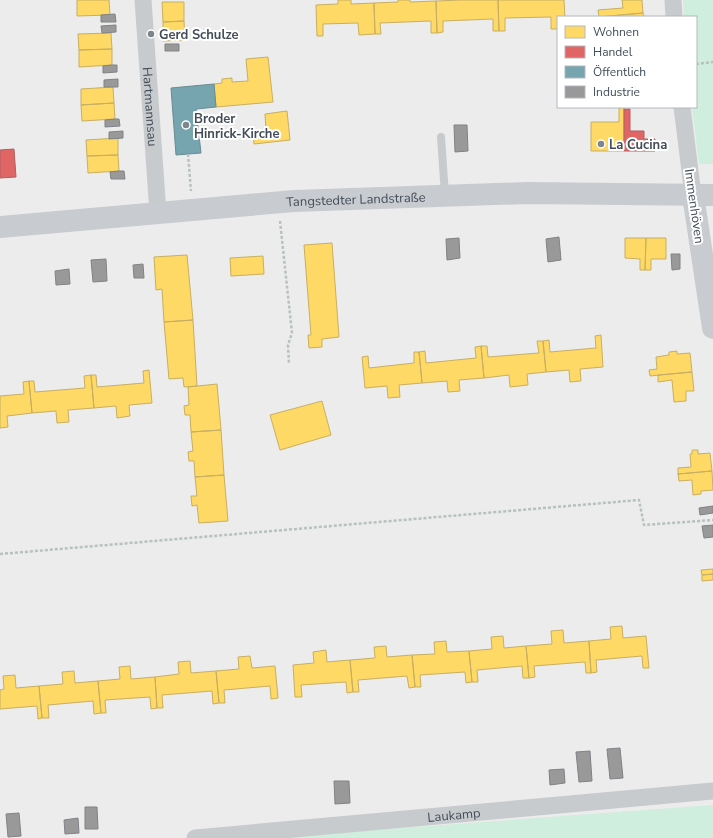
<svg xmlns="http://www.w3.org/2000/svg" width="713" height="838" font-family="'Nunito Sans',sans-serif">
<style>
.green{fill:#cfeedd}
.homes{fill:#ffd966;stroke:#c7af62}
.shops{fill:#e06666;stroke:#b15e62}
.public{fill:#76a5af;stroke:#678b95}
.industry{fill:#999;stroke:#7f8286}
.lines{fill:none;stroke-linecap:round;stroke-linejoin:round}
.path{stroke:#b5c2bf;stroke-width:2.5;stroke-dasharray:3 2;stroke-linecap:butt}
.lane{stroke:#c8cbcd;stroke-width:8}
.street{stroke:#c8cbcd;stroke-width:17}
.secondary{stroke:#c8ccd0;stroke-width:22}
.poi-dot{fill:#7e858c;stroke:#fff;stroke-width:1.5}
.labels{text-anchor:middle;stroke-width:4;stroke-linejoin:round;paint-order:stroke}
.poi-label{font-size:13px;font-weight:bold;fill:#434d59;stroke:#fff;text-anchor:start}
.street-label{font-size:13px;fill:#434d59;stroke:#fff}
</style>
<rect width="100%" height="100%" fill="#edecec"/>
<path class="green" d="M683,0H713V164H699L692,107H696V17H684Z
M713,805V838H265Z"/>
<path class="homes" d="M77,0H109L110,15L77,16Z
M338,0H351V4L374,3L375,34L359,35L358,23L323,24V36H317L316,5L338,4Z
M398,0H410V2L436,1L437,33H431V21L380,23L381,34H375L374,3L398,2Z
M461,0H498L499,31H493V19L443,21V32L437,33L436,1Z
M498,0H564L565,17H558V29H551V17L505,18V31H499Z
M622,0H642L643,13L599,17L598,10L623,8Z
M162,2H184V21L163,22Z
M643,13L644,17H599Z
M184,21L185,40L163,41V22Z
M111,33L112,49L79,50L78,34Z
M112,49V65L79,67V50Z
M268,57L273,102L216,107L214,84L222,83V79L232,78V82L248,81L246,59Z
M113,87L114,103L81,105V89Z
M114,103L115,119L82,121L81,105Z
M619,108H624V151H591V122H619Z
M287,111L290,140L254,144L253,132L266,130L265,114Z
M118,138V155L87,156L86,140Z
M118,155L119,171L88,173L87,156Z
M625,238H646L645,270H640V259L625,258Z
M646,238H666V259H651V270H645Z
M332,243L339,337L322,339V347L309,348L308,335H311L304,245Z
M187,255L193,320L164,322L162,289L156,290L154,257Z
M263,256L264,274L231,276L230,258Z
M193,320L197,386L184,387L183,378L169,379L164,322Z
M601,335L603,367L580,369L581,381L570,382L569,370L546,372L543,341L549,340L550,352L596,348L595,336Z
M537,341H543L546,372L527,374L528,385L510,387L509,375L484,378L481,346H487L488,357L539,353Z
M481,346L484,378L459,380L460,391L448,392L447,381L422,383L419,352L425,351L426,363L476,358L475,347Z
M677,351V354L690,353L692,372L650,376L649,370L657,369L656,357L669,355V352Z
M414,352H419L422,383L399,385L400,397L388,398L387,386L365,388L362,357L368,356L369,368L414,363Z
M149,370L152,403L129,405L130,416L117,418L116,406L94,408L91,375H96L97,387L144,383L143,371Z
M692,372L694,391H686V401L674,402L672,380L658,382V375Z
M91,375L94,408L68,410L69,422L57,423L56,411L32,413L29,381H34L35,392L85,388L84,376Z
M29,381L32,413L7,416L8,427L0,428V396L24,394L23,382Z
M217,384L221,430L191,432L190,415H185L184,406L189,405L188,387Z
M322,401L331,435L280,450L270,415Z
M221,430L224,475L195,477L194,461H189L188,452L193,451L191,432Z
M692,450H698V454L710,453L712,471L678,474V468L691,467L690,454H692Z
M712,471L713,490L701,491V494L693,495L692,480L679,481L678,474Z
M224,475L228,521L199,523L197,505L192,506L191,496H197L195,477Z
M713,569V574L702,575L701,570Z
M713,574V580L702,581V575Z
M622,626L623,638L646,636L649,668H643L642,656L596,660L597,672L591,673L589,641L611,639L610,627Z
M563,630L564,643L589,641L591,673H586L585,662L534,666L535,677L529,678L526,646L552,644L551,631Z
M503,636L504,648L526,646L529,678H523L522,666L477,670L478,682H472L469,651L492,649L491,637Z
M446,641L447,652L469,651L472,682L466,683L465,672L420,675L421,687H415L412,655L435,654L434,642Z
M386,646L387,657L412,655L415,687L409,688L407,676L358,680L359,692H353L350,660L375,658L374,647Z
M326,650L327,662L350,660L353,692L347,693L346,682L301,685L302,697H295L293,665L314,663L313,652Z
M250,656L252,668L275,666L278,698L271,699L270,686L224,690L225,703H219L216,671L239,669L238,657Z
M190,661L191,673L216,671L219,703L213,704L212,691L162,695L163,708H157L155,677L179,674L178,662Z
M130,666L131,679L155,677L157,708L151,709L150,697L105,700L106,713H101L98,681L120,679L119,667Z
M74,671L75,683L98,681L101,713L94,714L93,701L48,705L49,718H42L39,686L63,684L62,672Z
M15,675L16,688L39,686L42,718L38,719L37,706L0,709V690L4,689L3,676Z"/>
<path class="shops" d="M624,109H630V131H644V139H655V151H624Z
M14,149L16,177L0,178V150Z"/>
<path class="public" d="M214,84L216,107L196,109L201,153L176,155L171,88Z"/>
<path class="industry" d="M115,14L116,22H101V15Z
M116,25V32L102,33L101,26Z
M165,44H179V51H165Z
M112,65H117V72L103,73V66Z
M118,79V87H104V80Z
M115,119H119L120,126L105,127V120Z
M454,125H467L468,151L455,152Z
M123,131V138L109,139V132Z
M119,171H124L125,179H111L110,172Z
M559,237L561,260L548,262L546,239Z
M459,238L460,258L447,260L446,239Z
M671,254H680V269L672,270Z
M106,259L107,281L93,282L91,260Z
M143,264L144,278H134L133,265Z
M69,269L70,284L56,285L55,271Z
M713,506V513L700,515L699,508Z
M713,525V537L704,538L702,526Z
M620,748L623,778L610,779L607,749Z
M590,751L592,781L579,782L576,752Z
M564,769L565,783L550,785L549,770Z
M334,781H349L350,803L335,804Z
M85,807H97L98,829H85Z
M19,813L21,836L8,837L6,814Z
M78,818L79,833L65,834L64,820Z"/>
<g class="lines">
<path class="path" d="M696,64L713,62
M188,154L191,191
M280,221L292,333L288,345L289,364
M0,554L639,500L644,525L713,520"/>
<path class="lane" d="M441,137L445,195"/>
<g class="street">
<path id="s1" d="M143,0L158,213"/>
<path d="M673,0L674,17"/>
<path d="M682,107L693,195"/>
<path id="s2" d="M195,838L713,791"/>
</g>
<g class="secondary">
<path d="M693,195L713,328"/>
<path id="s3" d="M0,227L294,201L527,193L713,195"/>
</g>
</g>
<g class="poi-dot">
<circle cx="151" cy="34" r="4"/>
<circle cx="186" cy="125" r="4"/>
<circle cx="601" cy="144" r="4"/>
</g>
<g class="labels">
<g class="poi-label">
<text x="159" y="39">Gerd Schulze</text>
<text x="194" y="123">Broder<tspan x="194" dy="15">Hinrick-Kirche</tspan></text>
<text x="609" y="149">La Cucina</text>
</g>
<g class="street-label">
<text dy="5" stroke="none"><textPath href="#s1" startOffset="107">Hartmannsau</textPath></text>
<text dy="5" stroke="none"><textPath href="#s3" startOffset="357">Tangstedter Landstraße</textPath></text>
<text transform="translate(695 206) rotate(82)" y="5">Immenhöven</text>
<text dy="5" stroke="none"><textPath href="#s2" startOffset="260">Laukamp</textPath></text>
</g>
</g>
<rect x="557" y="16" width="140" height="92" fill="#ffffff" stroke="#b4b8bd"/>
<rect x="565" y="26" width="20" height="12" fill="#ffd966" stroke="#b4b8bd"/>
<text x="593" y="36" font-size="12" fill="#434d59">Wohnen</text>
<rect x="565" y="46" width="20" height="12" fill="#e06666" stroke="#b4b8bd"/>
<text x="593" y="56" font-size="12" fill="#434d59">Handel</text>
<rect x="565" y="66" width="20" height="12" fill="#76a5af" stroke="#b4b8bd"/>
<text x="593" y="76" font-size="12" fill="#434d59">Öffentlich</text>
<rect x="565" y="86" width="20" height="12" fill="#999999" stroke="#b4b8bd"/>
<text x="593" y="96" font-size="12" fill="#434d59">Industrie</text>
</svg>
